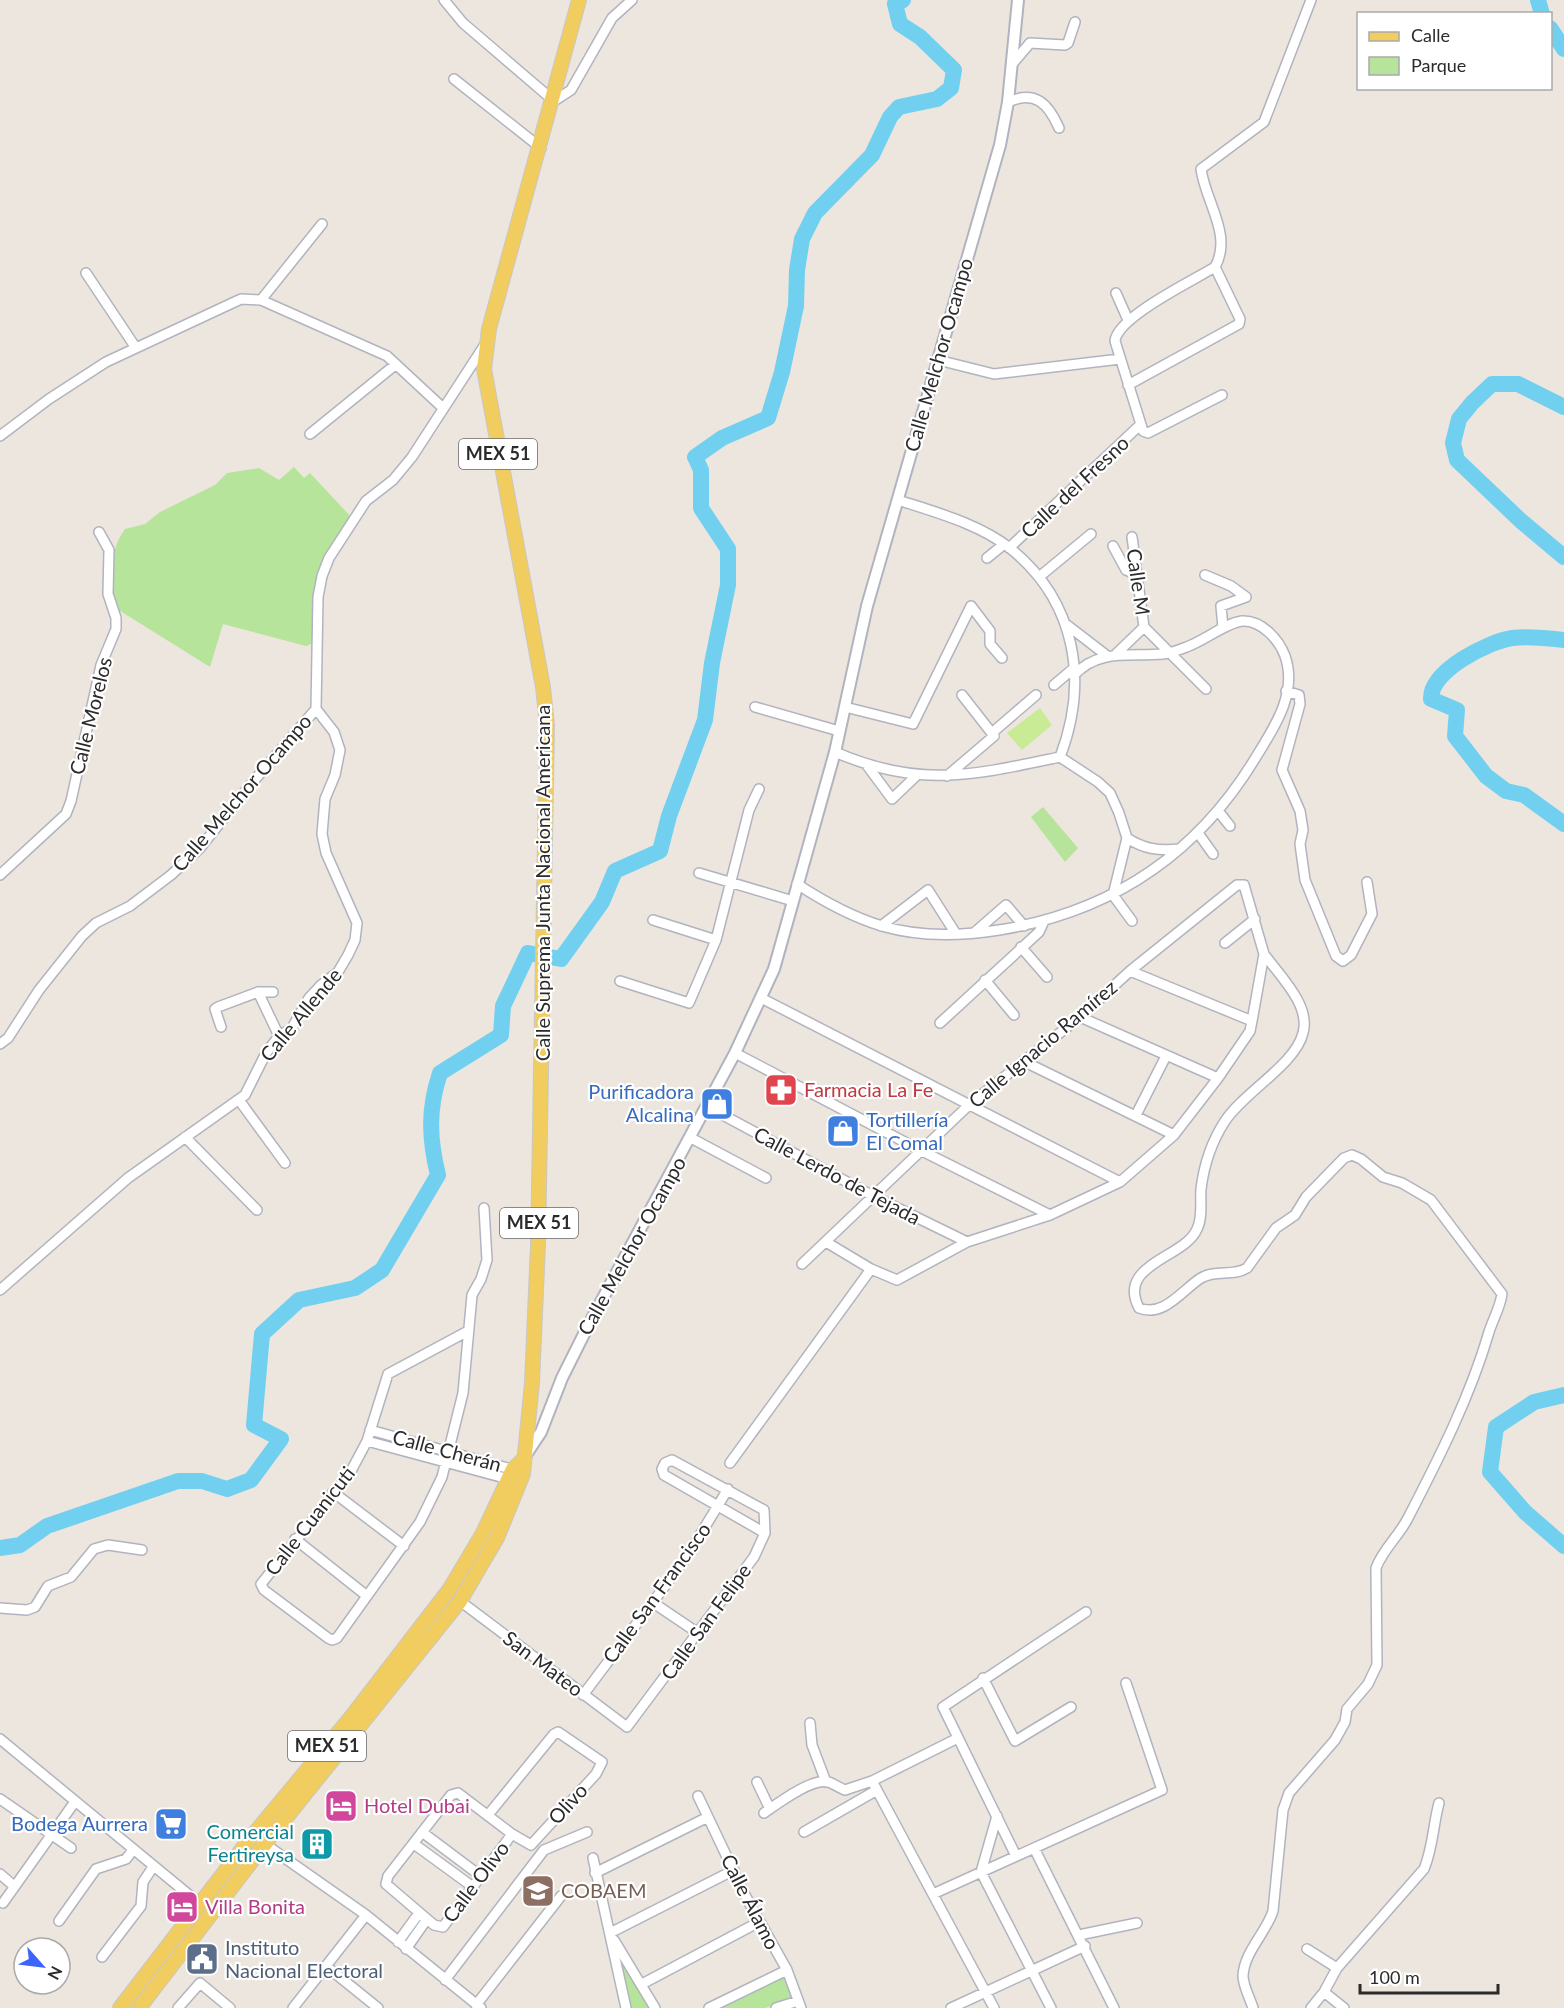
<svg xmlns="http://www.w3.org/2000/svg" width="1564" height="2008" font-family="Lato,sans-serif">
<style>
.green{fill:#b5e49a}
.pitch{fill:#c9eb96}
.lines{fill:none;stroke-linecap:round;stroke-linejoin:round}
.river{stroke:#71d0ef;stroke-width:16}
.minor-casing{stroke:#b1b4bf;stroke-width:12}
.tertiary-casing{stroke:#b1b4bf;stroke-width:14}
.primary-casing{stroke:#c8c8c8;stroke-width:16}
.minor{stroke:#fff;stroke-width:9}
.tertiary{stroke:#fff;stroke-width:10}
.primary{stroke:#f1cc5f;stroke-width:14}
.labels{text-anchor:middle;stroke-width:4.5;stroke-linejoin:round;paint-order:stroke}
.shield{fill:#fff;stroke:#6b6b6b;stroke-width:1.5}
.shield-label{font-size:18px;font-weight:bold;fill:#2b2b2b}
.street-label{font-size:20px;fill:#2b2b2b;stroke:#fff}
.health-label{font-size:20px;fill:#be3a42;stroke:#fff;text-anchor:start}
.shop-label{font-size:20px;fill:#366cbe;stroke:#fff;text-anchor:end}
.hotel-label{font-size:20px;fill:#b23c85;stroke:#fff;text-anchor:start}
.culture-label{font-size:20px;fill:#0d838f;stroke:#fff;text-anchor:end}
.education-label{font-size:20px;fill:#785e54;stroke:#fff;text-anchor:start}
.service-label{font-size:20px;fill:#4e5e75;stroke:#fff;text-anchor:start}
</style>
<rect width="100%" height="100%" fill="#ede6de"/>
<path class="green" d="M294,467L304,478L310,473L351,517L318,574L314,599L313,643L306,646L223,624L210,667L117,609C108,582 109,551 125,529L145,524L160,512L215,485L227,473L259,468L279,480Z
M1043,807L1078,848L1065,862L1031,817Z
M614,1944L652,2008H628Z
M782,1975L793,1999L765,2008H715Z"/>
<path class="pitch" d="M1040,708L1052,725L1022,750L1007,733Z"/>
<g class="lines">
<path class="river" d="M1538,0L1542,14
M1550,28L1564,49
M1564,407L1518,384H1492L1472,403L1459,419L1453,443L1457,460L1521,521L1564,557
M1564,640C1547,638 1529,636 1512,638C1487,642 1430,671 1431,699L1457,710L1455,736L1486,776L1506,791L1524,795L1564,824
M1564,1395L1534,1402L1496,1427L1490,1472L1525,1512L1564,1546
M0,1548L20,1545L47,1526L178,1481H202L227,1489L251,1480L281,1439L254,1425L262,1334L299,1300L355,1288L382,1270L438,1175C429,1138 428,1109 440,1073L501,1035L503,1006L528,953L561,959L602,902L615,871L660,851L669,816L705,720L712,663L728,585V549L701,508V470L695,457L722,438L768,418L782,372L796,306L797,270L802,239L815,213L872,155L890,117L899,107L937,99L951,88L954,70L920,37L900,24L895,4L903,0"/>
<defs>
<path id="minor" d="M444,0L463,23L554,101L571,90L612,18L632,0
M1013,63L1030,43L1065,45L1068,43L1075,22
M454,79L541,148
M1008,102C1035,90 1048,103 1059,128
M1215,267C1194,280 1117,317 1115,341L1143,431L1148,433L1222,395
M86,273L136,348
M1116,293L1128,320
M261,300L322,224
M938,360L994,374L1120,359
M1128,385L1239,324L1240,319L1215,267C1233,235 1205,201 1201,169L1264,122L1311,0
M310,434L395,365
M0,436L49,399L106,362L241,299L261,300L387,356L443,408
M898,500C935,512 980,524 1011,549C1076,602 1089,681 1060,757
M1132,537L1144,627L1206,689
M1113,546L1126,570L1137,575
M1009,548L1140,425
M987,558L1003,545
M1205,575L1231,586L1246,597
M1039,577L1091,534
M1067,625L1106,655
M1223,628L1221,606L1246,597
M1116,654L1144,627
M1054,685L1074,668
M1286,691L1299,695L1300,704L1282,770L1300,811L1303,830L1300,844L1305,880L1336,956L1343,961L1351,955L1372,914L1367,882
M755,707L839,731
M845,707L913,724L971,606L990,631V644L1002,658
M993,732L1036,695
M835,752C920,789 974,775 1060,757L1098,782L1110,793L1119,813L1127,838L1113,895
M866,764L892,799L916,776
M947,776L994,736L962,695
M1219,812L1230,826
M1198,833L1213,854
M1127,838C1144,849 1158,851 1179,849
M699,873L793,901
M0,875L66,814L71,801L101,665L116,629V618L108,594L109,550L99,532
M797,884C823,901 852,917 882,926C919,937 961,936 999,930C1111,912 1197,855 1256,757C1274,728 1298,693 1285,656C1279,640 1262,620 1242,621C1226,623 1205,640 1189,646C1181,649 1172,653 1163,654C1131,657 1099,648 1074,675
M1113,895L1132,921
M653,920L716,940
M881,926L928,890L956,934
M974,933L1006,905L1024,926
M1225,943L1255,919
M1021,947L1047,977
M1130,971L1252,1021
M985,980L1014,1015
M620,981L689,1003L716,940L749,810L759,789
M258,992L279,1036
M761,998L1120,1182
M1080,1017L1218,1078
M940,1023L1039,932L1044,921
M221,1027L215,1009L218,1007L258,992H273
M0,1044L8,1038L39,990L82,936L96,923L130,906L171,875L200,848L251,784L316,709L318,597L322,576L329,558L366,501L393,480L412,457L486,343
M735,1053L920,1150L1050,1215
M1023,1061L1174,1135
M239,1100L285,1163
M708,1107L875,1197L967,1242
M1136,1115L1166,1056
M185,1137L257,1210
M691,1138L766,1178
M802,1264L970,1104L1080,1017L1130,971L1237,885H1244L1264,954L1252,1021L1250,1031L1218,1078L1174,1135L1120,1182L1050,1215L967,1242L897,1280L871,1269L826,1242
M0,1290L128,1178L245,1095L266,1053L279,1036L292,1028L309,998L321,985L338,972L348,955L355,940L357,923L326,853L322,834L325,799L335,775L340,750L334,732L316,709
M468,1331L388,1374L367,1441L350,1473L261,1584L264,1590L328,1638L332,1640L337,1638L420,1522L442,1477L463,1393L472,1295L481,1279L487,1260L484,1208
M370,1430L518,1471
M367,1441L512,1480
M730,1463L871,1269
M333,1492L404,1546
M295,1539L367,1596
M460,1601L627,1727L754,1557L765,1533L764,1510L672,1460L665,1463L662,1469L664,1475L765,1533
M652,1602L698,1633
M0,1608L27,1610L35,1607L48,1586L71,1577L94,1549L108,1545L142,1550
M983,1678L1015,1741L1071,1707
M583,1695L686,1558L728,1489
M810,1723L812,1745L826,1782
M0,1739L200,1904
M872,1781L994,2008
M757,1782L770,1809
M698,1796L746,1897L787,1970L801,2008
M0,1799L71,1848
M764,1813C777,1804 811,1778 828,1782C833,1783 839,1788 845,1790L872,1781L958,1738
M488,1815L554,1734L558,1732L602,1762L596,1774L531,1845L512,1834L458,1793L451,1795L388,1876L386,1884L434,1925L443,1927L512,1834
M997,1816L981,1872L1051,2008
M422,1832L482,1877
M804,1832L877,1790
M262,1842L366,1915L481,2008
M414,1844L473,1887
M1034,1848L1114,2008
M1016,1856L943,1707L1086,1612
M593,1858L626,2008
M595,1873L708,1817
M0,1874L14,1886
M933,1894L1162,1790L1126,1683
M3,1903L74,1803
M59,1921L96,1869L126,1859L133,1850
M610,1933L734,1870
M1079,1935L1137,1923
M614,1940L655,2008
M398,1942L419,1913
M406,1949L427,1919
M1307,1949L1337,1968
M102,1957L141,1906L143,1882L153,1867
M326,1966L378,2008
M445,1980L544,1850L587,1832
M642,1984L759,1922
M1324,1992L1344,2008
M476,2005L561,1896
M178,2008L200,1983L230,2008
M293,2008L366,1915
M709,2008L787,1970
M776,2008L798,2001
M951,2008L1085,1946
M1253,2008C1250,1998 1243,1986 1243,1976C1244,1952 1266,1933 1273,1911L1283,1810L1289,1793L1335,1740L1345,1722L1347,1709L1368,1684L1377,1665L1376,1568C1383,1549 1399,1536 1408,1518C1439,1458 1470,1397 1489,1332C1493,1319 1500,1308 1502,1294L1431,1200L1402,1183L1383,1177L1361,1159L1352,1155L1344,1158L1306,1197L1295,1215L1276,1228L1247,1268C1233,1277 1216,1269 1201,1278C1183,1289 1164,1318 1139,1308C1116,1264 1185,1258 1197,1229C1203,1217 1200,1201 1201,1189C1204,1164 1212,1141 1225,1121C1245,1091 1295,1065 1303,1033C1311,1005 1279,975 1264,954
M1311,2008L1324,1992L1337,1968L1424,1869C1433,1848 1433,1825 1439,1803"/>
<path id="tertiary" d="M525,1456L541,1432L562,1378L589,1324L735,1053L774,969L835,752L867,606L1000,145L1008,102L1018,0"/>
<path id="primary" d="M120,2008L253,1835L352,1716L449,1590L483,1533L513,1469L523,1460
M139,2008L265,1844L460,1601L497,1538L523,1474L532,1383L538,1245L547,725L543,687L484,369L489,329L579,0"/>
</defs>
<use href="#minor" class="minor-casing"/>
<use href="#tertiary" class="tertiary-casing"/>
<use href="#primary" class="primary-casing"/>
<use href="#minor" class="minor"/>
<use href="#tertiary" class="tertiary"/>
<use href="#primary" class="primary"/>
</g>
<defs>
<symbol id="pharmacy-square" viewBox="-11 -11 22 22"><rect x="-9" y="-9" width="18" height="18" rx="4" fill="#e0444e" stroke="#fff"/><path d="M-2-6h4v4h4v4h-4v4h-4v-4h-4v-4h4Z" fill="#fff"/></symbol>
<symbol id="shop-square" viewBox="-11 -11 22 22"><rect x="-9" y="-9" width="18" height="18" rx="4" fill="#3f7fe0" stroke="#fff"/><path d="M-5-2.5h2.3a2.7 3.5 0 0 1 5.4 0H5L5.5 6h-11ZM-1.5-2.5h3a1.5 2.3 0 0 0-3 0Z" fill="#fff"/></symbol>
<symbol id="hotel-square" viewBox="-11 -11 22 22"><rect x="-9" y="-9" width="18" height="18" rx="4" fill="#d1479c" stroke="#fff"/><path d="M-6-4.5h1.5V1H6V5H4.5V3h-9V5H-6ZM-4 0a1.8 1.8 0 1 1 3.6 0ZM.5 0V-2.5h3Q6-2.5 6 0Z" fill="#fff"/></symbol>
<symbol id="supermarket-square" viewBox="-11 -11 22 22"><rect x="-9" y="-9" width="18" height="18" rx="4" fill="#3f7fe0" stroke="#fff"/><path d="M-6-5.5h2.5l.6 2H6L4.5 2H-2.5L-4.4-4H-6ZM-1.5 3.2a1.3 1.3 0 1 0 .1 0ZM3 3.2a1.3 1.3 0 1 0 .1 0Z" fill="#fff"/></symbol>
<symbol id="building-square" viewBox="-11 -11 22 22"><rect x="-9" y="-9" width="18" height="18" rx="4" fill="#0f9aa8" stroke="#fff"/><path d="M-4-6H4V6H1V3H-1V6H-4ZM-2.5-4.3h1.7v1.8h-1.7ZM.8-4.3h1.7v1.8H.8ZM-2.5-1h1.7V.8h-1.7ZM.8-1h1.7V.8H.8Z" fill="#fff"/></symbol>
<symbol id="school-square" viewBox="-11 -11 22 22"><rect x="-9" y="-9" width="18" height="18" rx="4" fill="#8d6e63" stroke="#fff"/><path d="M0-5L7-2L0 1L-7-2ZM-4 1L0 2.5L4 1V4Q0 6-4 4Z" fill="#fff"/></symbol>
<symbol id="civic-square" viewBox="-11 -11 22 22"><rect x="-9" y="-9" width="18" height="18" rx="4" fill="#5c6f8a" stroke="#fff"/><path d="M-.6-6.5H3V-4.5H.6V-3L4-1V1h2V6H-6V1h2V-1L-.6-3ZM-1.2 2.5V6h2.4V2.5Z" fill="#fff"/></symbol>
</defs>
<g fill-rule="evenodd">
<use href="#pharmacy-square" x="762" y="1071" width="38" height="38"/>
<use href="#shop-square" x="698" y="1085" width="38" height="38"/>
<use href="#shop-square" x="824" y="1112" width="38" height="38"/>
<use href="#hotel-square" x="322" y="1787" width="38" height="38"/>
<use href="#supermarket-square" x="152" y="1805" width="38" height="38"/>
<use href="#building-square" x="298" y="1825" width="38" height="38"/>
<use href="#school-square" x="519" y="1872" width="38" height="38"/>
<use href="#hotel-square" x="163" y="1888" width="38" height="38"/>
<use href="#civic-square" x="183" y="1940" width="38" height="38"/>
</g>
<g class="labels">
<g class="shield">
<rect x="459" y="439" width="78" height="30" rx="4.5"/>
<rect x="500" y="1208" width="78" height="30" rx="4.5"/>
<rect x="288" y="1731" width="78" height="30" rx="4.5"/>
</g>
<g class="shield-label">
<text x="498" y="460">MEX 51</text>
<text x="539" y="1229">MEX 51</text>
<text x="327" y="1752">MEX 51</text>
</g>
<g class="street-label">
<text transform="translate(939 355) rotate(-74)" y="7">Calle Melchor Ocampo</text>
<text transform="translate(1075 487) rotate(-43)" y="7">Calle del Fresno</text>
<text transform="translate(1138 582) rotate(82)" y="7">Calle M</text>
<text transform="translate(91 716) rotate(-76)" y="7">Calle Morelos</text>
<text transform="translate(242 793) rotate(-49)" y="7">Calle Melchor Ocampo</text>
<text transform="translate(543 883) rotate(-90)" y="7">Calle Suprema Junta Nacional Americana</text>
<text transform="translate(301 1015) rotate(-50)" y="7">Calle Allende</text>
<text transform="translate(1043 1044) rotate(-40)" y="7">Calle Ignacio Ramírez</text>
<text transform="translate(837 1176) rotate(28)" y="7">Calle Lerdo de Tejada</text>
<text transform="translate(632 1246) rotate(-61)" y="7">Calle Melchor Ocampo</text>
<text transform="translate(447 1451) rotate(15)" y="7">Calle Cherán</text>
<text transform="translate(310 1521) rotate(-52)" y="7">Calle Cuanicuti</text>
<text transform="translate(657 1593) rotate(-54)" y="7">Calle San Francisco</text>
<text transform="translate(706 1622) rotate(-54)" y="7">Calle San Felipe</text>
<text transform="translate(543 1664) rotate(37)" y="7">San Mateo</text>
<text transform="translate(568 1804) rotate(-48)" y="7">Olivo</text>
<text transform="translate(476 1882) rotate(-53)" y="7">Calle Olivo</text>
<text transform="translate(750 1902) rotate(63)" y="7">Calle Álamo</text>
</g>
<g class="health-label">
<text x="804" y="1097">Farmacia La Fe</text>
</g>
<g class="shop-label">
<text x="694" y="1099">Purificadora<tspan x="694" dy="23">Alcalina</tspan></text>
<text x="866" y="1127" text-anchor="start">Tortillería<tspan x="866" dy="23">El Comal</tspan></text>
<text x="148" y="1831">Bodega Aurrera</text>
</g>
<g class="hotel-label">
<text x="364" y="1813">Hotel Dubai</text>
<text x="205" y="1914">Villa Bonita</text>
</g>
<g class="culture-label">
<text x="294" y="1839">Comercial<tspan x="294" dy="23">Fertireysa</tspan></text>
</g>
<g class="education-label">
<text x="561" y="1898">COBAEM</text>
</g>
<g class="service-label">
<text x="225" y="1955">Instituto<tspan x="225" dy="23">Nacional Electoral</tspan></text>
</g>
</g>
<rect x="1357" y="12" width="195" height="78" fill="#ffffff" stroke="#aaaaaa" stroke-width="1.5"/>
<rect x="1369" y="32" width="30" height="9" fill="#f1cc5f" stroke="#aaaaaa" stroke-width="1.5"/>
<text x="1411" y="42" font-size="18" fill="#2b2b2b">Calle</text>
<rect x="1369" y="57" width="30" height="18" fill="#b5e49a" stroke="#aaaaaa" stroke-width="1.5"/>
<text x="1411" y="72" font-size="18" fill="#2b2b2b">Parque</text>
<g transform="translate(42 1966) rotate(118)"><circle r="28" fill="#ffffff" stroke="#aaaaaa" stroke-width="1.5"/>
<path d="M0-4.5L10 22L0 15L-10 22Z" fill="#3e65fa"/>
<text y="-9" font-size="16" font-weight="bold" text-anchor="middle" fill="#2b2b2b">N</text>
</g>
<path d="M1360 1984v9h138v-9" fill="none" stroke="#2b2b2b" stroke-width="3"/>
<text x="1369" y="1984" font-size="18" fill="#2b2b2b" stroke="#ffffff" stroke-width="4.5" paint-order="stroke">100 m</text>
</svg>
